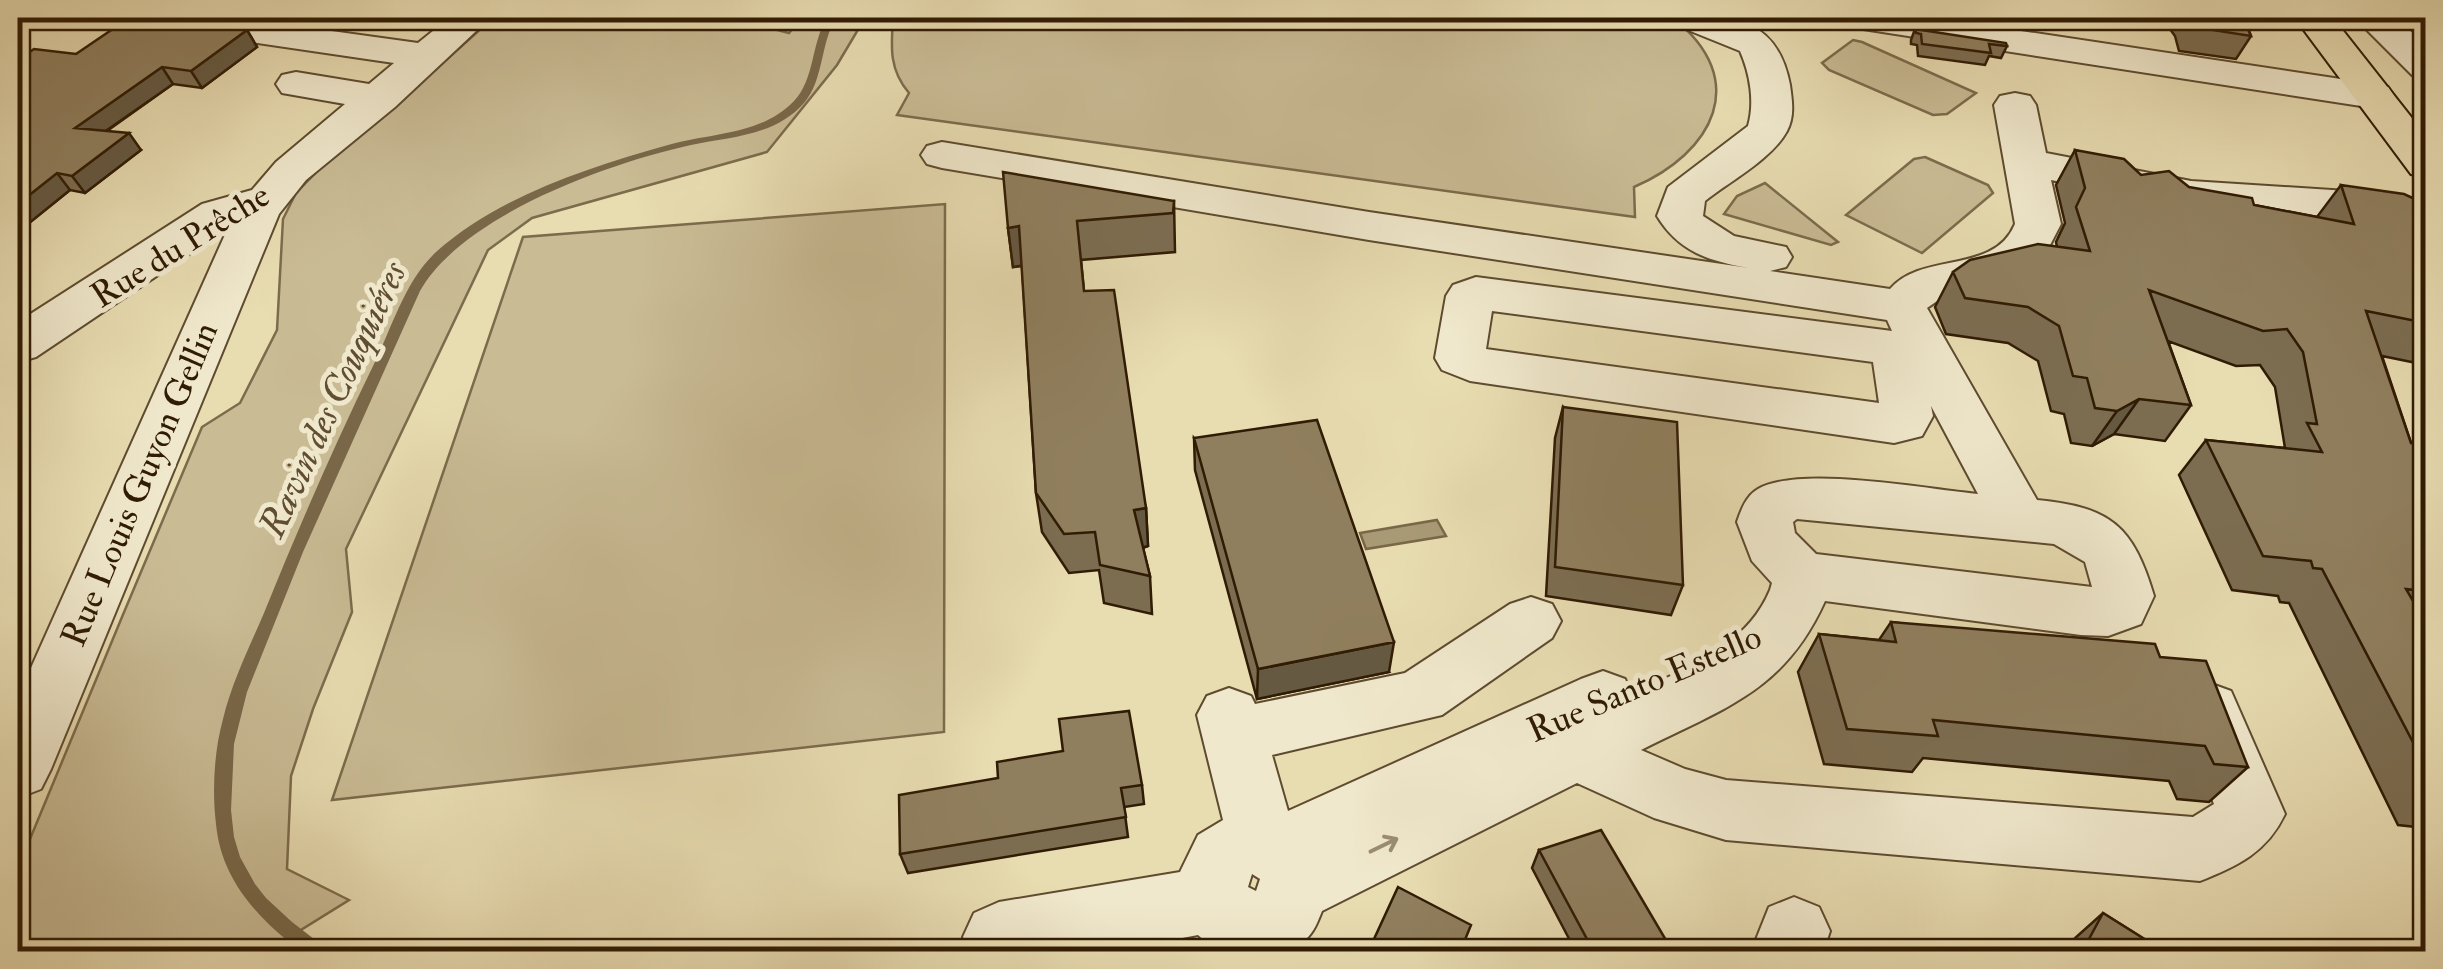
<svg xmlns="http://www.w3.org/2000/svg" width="2443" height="969" font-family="'IM FELL Double Pica',serif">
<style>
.green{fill:#c9bb94;stroke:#7c6b4c;stroke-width:2.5}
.water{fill:#a99a76;stroke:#796748;stroke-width:2.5}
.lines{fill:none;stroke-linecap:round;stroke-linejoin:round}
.stream{fill:#796748;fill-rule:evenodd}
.minor-casing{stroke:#5e4b2f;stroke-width:4}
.major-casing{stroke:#301b04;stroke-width:4}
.minor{fill:#f0e8cc;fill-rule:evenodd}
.major{fill:#e8dcb1;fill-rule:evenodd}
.wall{fill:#7c6d51;stroke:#301b04;stroke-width:2.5}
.shaded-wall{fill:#655942;stroke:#301b04;stroke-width:2.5}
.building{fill:#907f5e;stroke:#301b04;stroke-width:2.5}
.oneway{stroke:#9a8c72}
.labels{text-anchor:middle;stroke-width:10;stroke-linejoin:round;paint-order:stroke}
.street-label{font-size:35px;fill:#301b04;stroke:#f0e8cc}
.water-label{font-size:38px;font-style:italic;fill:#604e32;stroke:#f0e8cc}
</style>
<rect width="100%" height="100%" fill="#e8dcb1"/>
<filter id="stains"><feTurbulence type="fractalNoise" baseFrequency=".002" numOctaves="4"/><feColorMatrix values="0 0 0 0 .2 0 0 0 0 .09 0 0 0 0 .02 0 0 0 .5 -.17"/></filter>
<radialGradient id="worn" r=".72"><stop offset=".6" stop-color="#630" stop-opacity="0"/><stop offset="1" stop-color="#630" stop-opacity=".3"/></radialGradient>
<path class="green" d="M493,18H731L789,33L793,28L752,18H865L837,65L767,152L532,218L488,250L346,549L352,612L313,709L291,776L287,869L349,900L267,951L18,952V868L122,617L202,427L240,403L277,330L283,219L296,193L334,154L391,109Z
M893,18H1673C1752,80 1713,153 1634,187L1635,217L897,115L909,93C889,70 891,47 893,18Z
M1853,40L1862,42L1976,93L1947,114L1933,115L1829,70L1822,63Z
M1925,157L1988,185L1993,193L1922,253L1846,215L1914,159Z
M1765,183L1838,242L1831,245L1724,214L1737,196Z
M945,204L944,732L332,800L523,237Z"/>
<path class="water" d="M1437,520L1446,536L1366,549L1360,533Z"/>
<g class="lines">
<path class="stream" d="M827,18H836C820,44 824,80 804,103C775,136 730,137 691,145C609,163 463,215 420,291L303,552L247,692L234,744L231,810L234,837L240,857L255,884L266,898L292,922L323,946L326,952H302C259,920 221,880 216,824C212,790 214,752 223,719C232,682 249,648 264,613C298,529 334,446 374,364C392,327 405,281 436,252C499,196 587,168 668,145C710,133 762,135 794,101C815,79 811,43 827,18Z"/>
<defs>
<path id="minor" d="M173,18H238L418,43L449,18H490L395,107L306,180L279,214L51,769L41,789L18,798V697L228,228L36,357L18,362V322L202,204L252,190L276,162L345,104L282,93L276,84L282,75L296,72L369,84L394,63L189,33L176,30L170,22Z
M1672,18C1731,14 1777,17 1790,85C1792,100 1795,116 1787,131C1772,159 1730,181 1705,201L1703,216L1734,236L1786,247L1792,257L1786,267L1770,271L1890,289C1923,251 1994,275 2015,224L1994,105L2000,96L2015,93L2030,96L2036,105L2046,153L2191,181L2378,193L2426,213V254L2410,250L2401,237L2368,220L2191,207L2051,180L2061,224L2048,249L2017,276L1950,292L1927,308L2037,500C2111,507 2133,526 2154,596L2141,624L2108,636L2081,635L1825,601C1784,692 1724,708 1641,750L1685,769L1726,780L2193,817L2214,804L2177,710L2187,691L2209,683L2231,691L2285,814C2267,852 2238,866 2200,881L1726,840L1654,818L1577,783L1322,911C1318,921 1314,932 1306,939C1281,961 1222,957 1198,935L1109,952H969L963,937L974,913L999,902L1180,872L1198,835L1223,820L1197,715L1207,696L1229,688L1251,696L1255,704L1405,673L1510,604L1531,597L1552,604L1561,621L1552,638L1442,715L1272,755L1288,811L1581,679L1603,671L1625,679L1632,694C1684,669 1746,648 1770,590L1772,583L1752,561L1737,522C1741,510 1746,496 1758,489C1800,465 1926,489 1978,494L1931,406L1933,416L1922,436L1894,443L1470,381L1442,370L1435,358L1446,296L1453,285L1476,277L1892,331L1887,320L1369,240L942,168L927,164L921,155L927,146L942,142L1369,212L1749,268C1709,261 1679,252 1657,216L1668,187L1748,126C1755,102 1750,74 1740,51L1678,26ZM1492,311L1873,362L1879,403L1486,349ZM1797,519L2054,544L2085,562L2092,587L1816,554L1795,533L1793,522ZM1252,874L1260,879L1256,891L1248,887Z
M1844,18H1935L2374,84L2388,87L2394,96L2388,105L2374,108L1863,29L1850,26Z
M2355,18H2396L2426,45V79L2412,75Z
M1794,897L1819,907L1830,931L1823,952H1751L1769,907Z"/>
<path id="major" d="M2295,18H2333L2426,136V178L2411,174Z"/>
</defs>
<use href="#minor" class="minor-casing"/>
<use href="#major" class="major-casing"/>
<use href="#minor" class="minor"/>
<use href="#major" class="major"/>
</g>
<path class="wall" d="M262,18H296L290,21Z
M1940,18H2051L2050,20L1994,18L1992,23Z
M2162,18H2272L2265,29L2248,28L2251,36L2236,59L2179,51L2175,36Z
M1915,29L2007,46L2001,58L1989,56L1985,65L1918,56L1917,45L1911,44V40Z
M247,30L257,47L202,88L173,84L107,131L141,150L85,193L70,190L18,232V60L76,54Z
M2075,150L2141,175L2254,205L2317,217L2341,185L2426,220V365L2382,356L2411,443L2426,444V828L2398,825L2289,603L2280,602L2278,596L2232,590L2179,475L2206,440L2285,448L2275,387L2260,365L2236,366L2168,341L2191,405L2165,441L2114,434L2092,446L2071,443L2064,414L2051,411L2038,361L2008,343L1946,334L1935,307L1953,272L2057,247L2056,242L2065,223L2056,185Z
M1174,201L1175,252L1081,260L1084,291L1146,508L1148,546L1143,548L1150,576L1152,614L1104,603L1099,570L1069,573L1042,532L1036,493L1022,266L1013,267L1008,228Z
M1563,407L1683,585L1671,615L1546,596L1555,438Z
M1194,438L1389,672L1257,699L1195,470Z
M1891,622L2160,657L2248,767L2209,802L2177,799L2169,781L1923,758L1912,772L1824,764L1798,672L1819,634L1879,640Z
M998,778L1142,785L1144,804L1124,807L1128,837L908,873L900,854Z
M1539,850L1673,952H1576L1532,868Z
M2103,913L2165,952H2067L2074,939Z"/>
<path class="shaded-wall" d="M247,30L257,47L202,88L191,71Z
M162,67L173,84L87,144L75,128Z
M129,133L141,150L85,193L72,176Z
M57,173L70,190L18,232V204Z
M1019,226L1025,265L1013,267L1008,228Z
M2139,399L2114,434L2092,446L2117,411Z
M1146,508L1148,546L1137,549L1134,510Z
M1394,642L1389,672L1257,699L1258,669Z"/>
<path class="building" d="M129,18H166L247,30L191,71L162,67L75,128L129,133L72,176L57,173L18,204V60L34,49L76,54Z
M2190,18H2243L2251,36L2193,27Z
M1915,29L2006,43L2007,46L1989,44L1991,53L1922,44L1921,34L1916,33Z
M2075,150L2124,159L2141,175L2169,171L2189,187L2252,198L2254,205L2354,224L2341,185L2404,194L2417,200L2426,220V323L2366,311L2411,443L2426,444V591L2406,589L2426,623V767L2322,569L2313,568L2311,561L2263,556L2206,440L2322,452L2307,423L2317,424L2303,352L2287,329L2263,331L2149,290L2191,405L2139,399L2117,411L2095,408L2087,378L2073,376L2059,326L2028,307L1965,298L1953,272L1970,260L2038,244L2090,251L2076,207L2085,188Z
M1003,172L1174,201L1173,213L1077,221L1084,291L1114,290L1146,508L1134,510L1150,576L1100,565L1095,532L1064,534L1036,493L1019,226L1008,228Z
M1563,407L1677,422L1683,585L1555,567Z
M1317,420L1394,642L1258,669L1194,438Z
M1891,622L2155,644L2160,657L2206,661L2248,767L2214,764L2205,746L1933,720L1938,736L1847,729L1819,634L1896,642Z
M1129,711L1142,785L1121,788L1126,817L900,854L899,795L998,778L997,762L1063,751L1059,719Z
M1601,830L1673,952H1594L1539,850Z
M1398,887L1471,925L1460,952H1368Z
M2103,913L2165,952H2082Z"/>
<defs><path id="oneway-shaft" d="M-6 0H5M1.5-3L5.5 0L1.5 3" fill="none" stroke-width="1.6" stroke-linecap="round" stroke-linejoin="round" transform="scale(2.5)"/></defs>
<use class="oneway" href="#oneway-shaft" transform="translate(1384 845) rotate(-26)"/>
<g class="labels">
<g class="street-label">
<text transform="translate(180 245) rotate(-32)" y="12">Rue du Prêche</text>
<text transform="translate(139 484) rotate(-67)" y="12">Rue Louis Guyon Gellin</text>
<text transform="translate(1644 683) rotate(-23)" y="12">Rue Santo Estello</text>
</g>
<g class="water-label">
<text transform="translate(332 399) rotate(-65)" y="13">Ravin des Couquiéres</text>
</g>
</g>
<rect width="2443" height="969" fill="none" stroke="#e8dcb1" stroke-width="60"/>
<rect x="20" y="20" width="2403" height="929" fill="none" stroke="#301b04" stroke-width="5"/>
<rect x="30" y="30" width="2383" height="909" fill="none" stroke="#301b04" stroke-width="2.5"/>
<rect width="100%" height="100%" filter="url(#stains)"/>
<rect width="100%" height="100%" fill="url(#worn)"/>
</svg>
